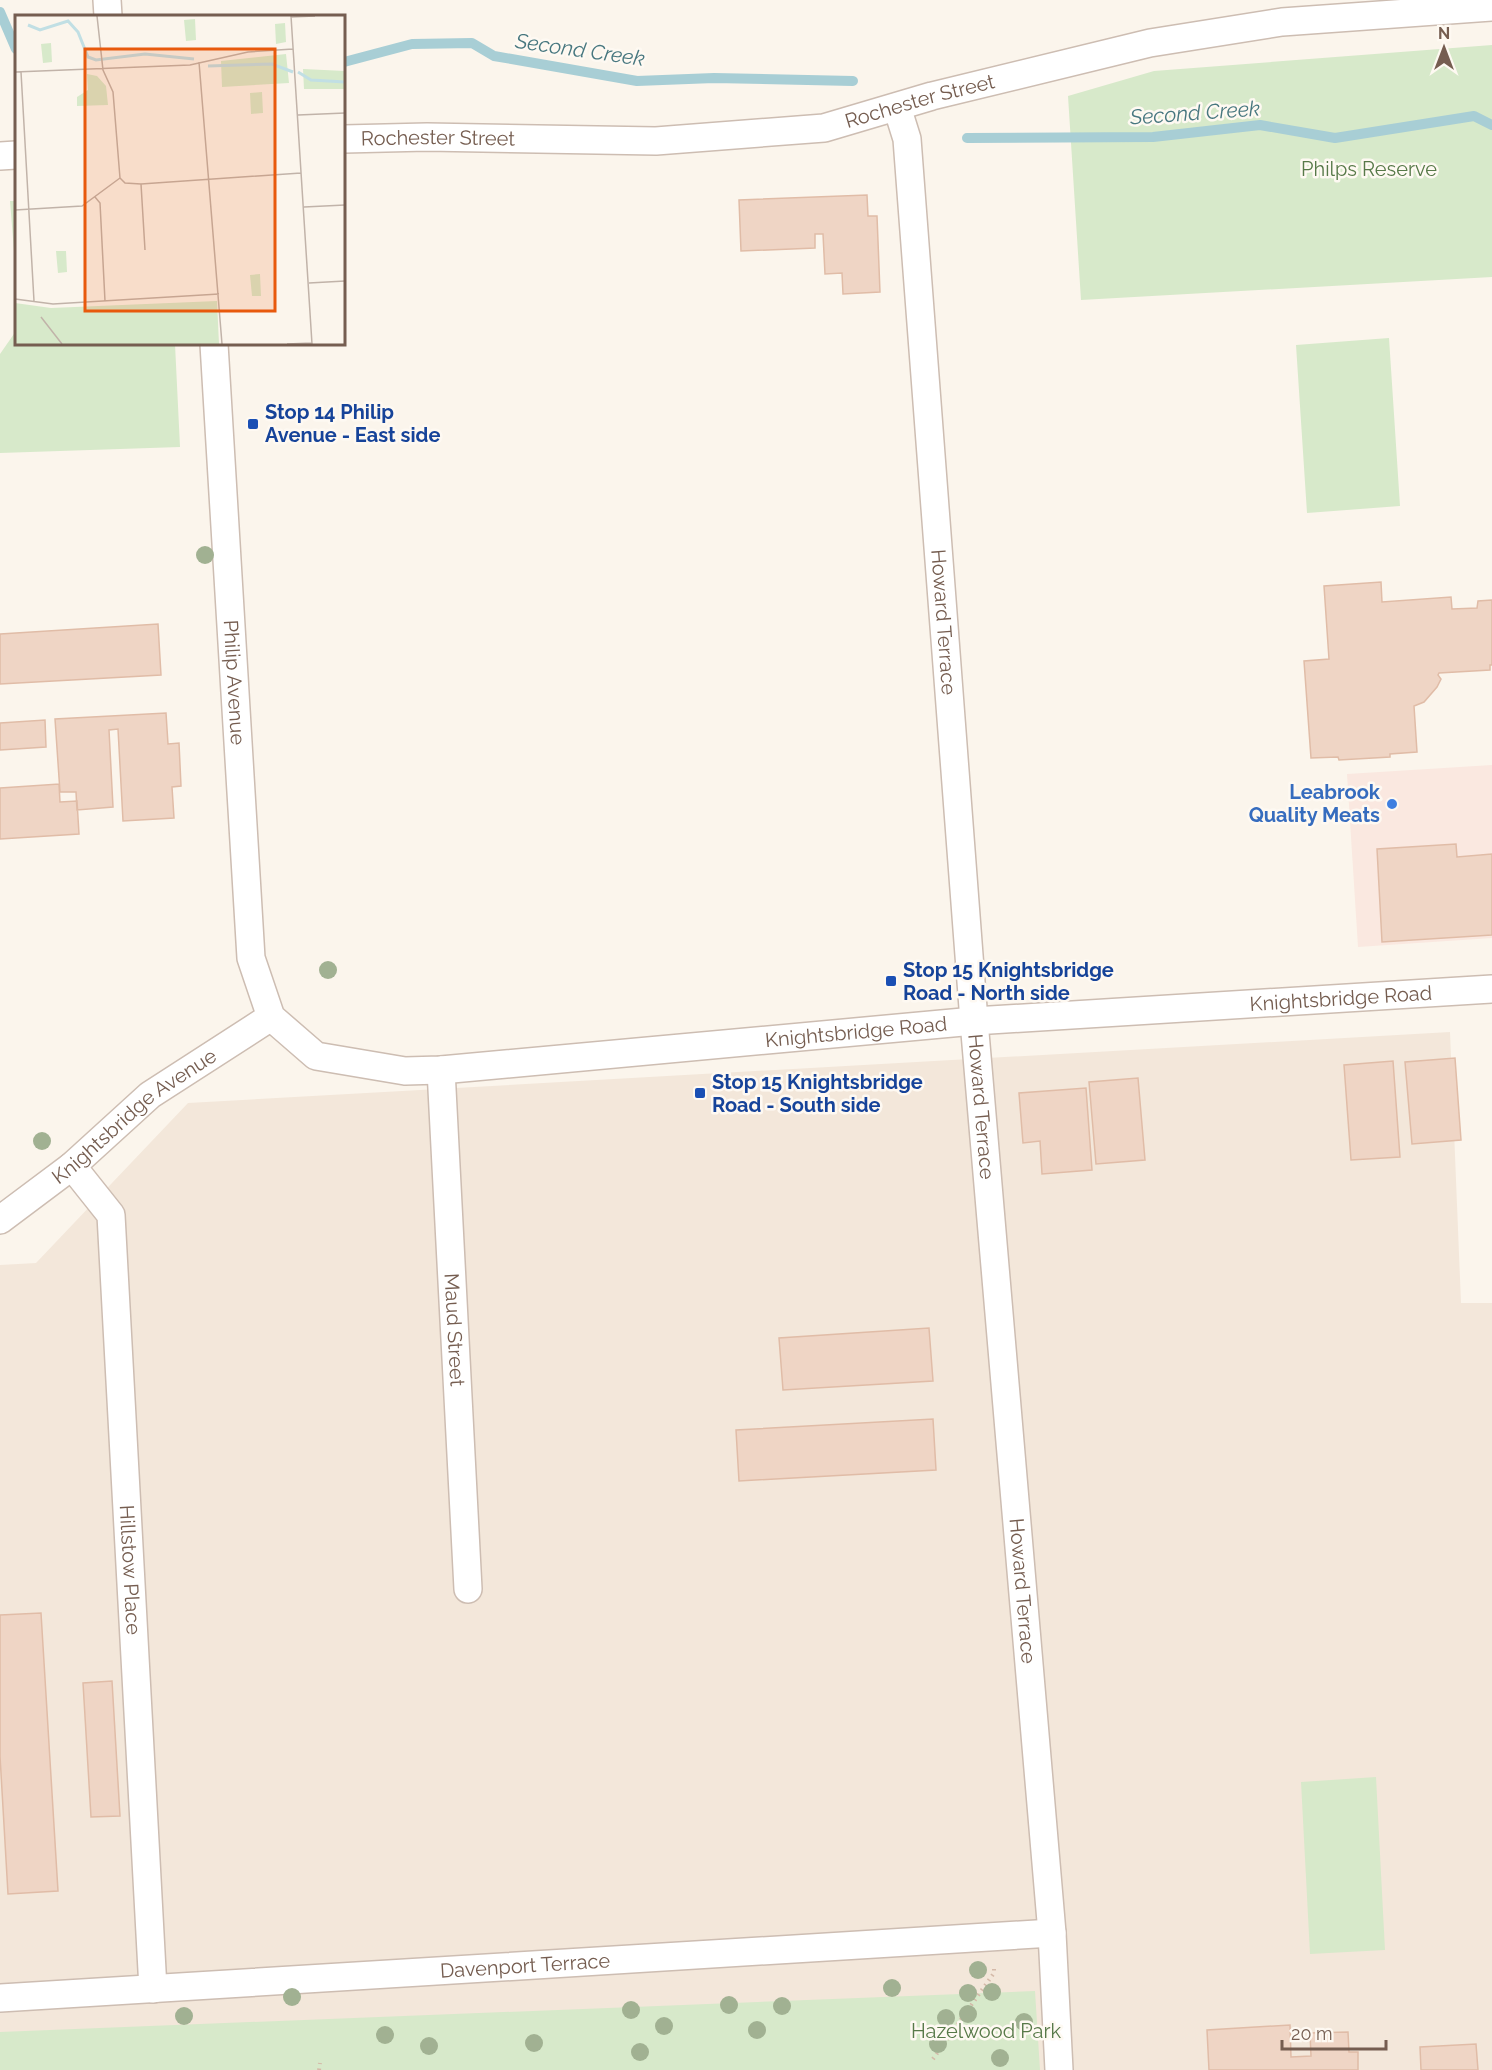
<svg xmlns="http://www.w3.org/2000/svg" width="1492" height="2070" font-family="Raleway,sans-serif">
<style>
.residential{fill:#f3e7da}
.commercial{fill:#fae8e0}
.green{fill:#d7e9ca}
.lines{fill:none;stroke-linecap:round;stroke-linejoin:round}
.stream{stroke:#a8ced5;stroke-width:10}
.building{fill:#efd5c5;stroke:#e0bca7;stroke-width:1.5}
.street-casing{stroke:#cdbdb2;stroke-width:30}
.path{stroke:#d4b9a8;stroke-width:4;stroke-dasharray:1.5 4.5;stroke-linecap:butt}
.street{stroke:#fff;stroke-width:27}
.tree{fill:#a1b192}
.transit-dot{fill:#1a4fb4;stroke:#fef9f2;stroke-width:2}
.shop-dot{fill:#3f7fe0;stroke:#fef9f2;stroke-width:2}
.labels{text-anchor:middle;stroke-width:5;stroke-linejoin:round;paint-order:stroke}
.street-label{font-size:20px;fill:#755d50;stroke:#fef9f2}
.park-label{font-size:20px;fill:#577948;stroke:#fef9f2}
.transit-label{font-size:20px;font-weight:bold;fill:#164399;stroke:#fef9f2;text-anchor:start}
.shop-label{font-size:20px;font-weight:bold;fill:#366cbe;stroke:#fef9f2;text-anchor:end}
.water-label{font-size:21px;font-style:italic;fill:#47777f;stroke:#fef9f2}
.inset-river{fill:none;stroke:#c1dfe4;stroke-width:3}
.inset-road{fill:none;stroke:#c1b3a9;stroke-width:1.5}
.view{fill:#e8590c;fill-opacity:0.15;stroke:#e8590c;stroke-width:3}
.inset-edge{fill:none;stroke:#755d50;stroke-width:3}
</style>
<rect width="100%" height="100%" fill="#fbf5ec"/>
<path class="residential" d="M1450,1032L1461,1303H1492V2070H0V1265L36,1263L188,1103Z"/>
<path class="commercial" d="M1492,765V938L1358,947L1347,774Z"/>
<path class="green" d="M1492,45V277L1081,300L1068,96L1154,71Z
M10,201H16V276Z
M16,331V344H175L180,447L0,453V354Z
M1389,338L1400,506L1307,513L1296,345Z
M1376,1777L1385,1950L1310,1954L1301,1782Z
M1035,1991L1040,2070H0V2032Z"/>
<g class="lines">
<path class="stream" d="M0,12L16,49
M344,62L412,44L472,43L494,56L637,81L714,78L853,81
M967,138L1153,137L1260,125L1335,138L1474,116L1492,125"/>
</g>
<path class="building" d="M867,195L868,216H877L880,292L843,294L842,273L825,274L823,234H815V248L741,251L739,200Z
M1381,582L1382,602L1451,597L1452,609L1477,608L1478,601L1492,600V665H1490V670L1439,673L1438,675L1441,679L1437,687L1424,702L1414,706L1417,752L1390,754V757L1339,760L1338,757L1311,758L1304,661L1329,659L1324,586Z
M158,624L161,675L0,684V634Z
M166,713L168,744L179,743L181,786L172,787L174,818L123,821L118,729L109,730L113,807L77,810L76,792H60L55,719Z
M45,720L46,747L0,750V723Z
M59,784L60,802L77,801L79,834L0,839V788Z
M1456,844L1457,857L1492,854V935L1382,942L1377,849Z
M1455,1058L1461,1140L1412,1144L1405,1062Z
M1393,1061L1400,1157L1351,1160L1344,1065Z
M1138,1078L1145,1160L1096,1164L1089,1082Z
M1086,1088L1092,1170L1042,1174L1040,1141L1023,1143L1019,1093Z
M929,1328L933,1381L783,1390L779,1338Z
M933,1419L936,1470L739,1481L736,1430Z
M41,1613L58,1891L8,1894L0,1756V1615Z
M112,1681L120,1816L91,1817L83,1683Z
M1290,2025L1291,2057L1311,2056L1310,2033L1348,2032L1349,2052H1358V2070H1209L1207,2030Z
M1476,2044L1478,2070H1421L1420,2047Z"/>
<g class="lines">
<defs>
<g id="street">
<path d="M107,0L108,16"/>
<path id="s1" d="M897,107L907,139L974,1021L1052,1933L1059,2070"/>
<path id="s2" d="M344,139L427,137L656,141L824,128L932,96L1150,43L1282,22L1492,7"/>
<path d="M0,156L16,155"/>
<path id="s3" d="M214,344L251,958L271,1017L316,1056L405,1071L441,1070L974,1021L1492,989"/>
<path id="s4" d="M441,1070L468,1589"/>
<path id="s5" d="M72,1166L111,1215L153,1989"/>
<path id="s6" d="M0,1220L72,1166L150,1095L271,1017"/>
<path id="s7" d="M0,1998L1052,1933"/>
</g>
</defs>
<use href="#street" class="street-casing"/>
<path class="path" d="M933,2059L994,1973V1966
M319,2070L320,2063"/>
<use href="#street" class="street"/>
</g>
<g class="tree">
<circle cx="205" cy="555" r="9"/>
<circle cx="328" cy="970" r="9"/>
<circle cx="42" cy="1141" r="9"/>
<circle cx="978" cy="1970" r="9"/>
<circle cx="892" cy="1988" r="9"/>
<circle cx="992" cy="1992" r="9"/>
<circle cx="968" cy="1993" r="9"/>
<circle cx="292" cy="1997" r="9"/>
<circle cx="729" cy="2005" r="9"/>
<circle cx="782" cy="2006" r="9"/>
<circle cx="631" cy="2010" r="9"/>
<circle cx="968" cy="2014" r="9"/>
<circle cx="184" cy="2016" r="9"/>
<circle cx="946" cy="2018" r="9"/>
<circle cx="1024" cy="2022" r="9"/>
<circle cx="664" cy="2026" r="9"/>
<circle cx="757" cy="2030" r="9"/>
<circle cx="385" cy="2035" r="9"/>
<circle cx="534" cy="2043" r="9"/>
<circle cx="938" cy="2044" r="9"/>
<circle cx="429" cy="2046" r="9"/>
<circle cx="640" cy="2052" r="9"/>
<circle cx="1000" cy="2058" r="9"/>
</g>
<g class="transit-dot">
<rect x="247" y="418" width="12" height="12" rx="3"/>
<rect x="885" y="975" width="12" height="12" rx="3"/>
<rect x="694" y="1087" width="12" height="12" rx="3"/>
</g>
<circle class="shop-dot" cx="1392" cy="804" r="6"/>
<g class="labels">
<g class="street-label">
<text dy="7" stroke="none"><textPath href="#s2" startOffset="580">Rochester Street</textPath></text>
<text dy="7" stroke="none"><textPath href="#s2" startOffset="94">Rochester Street</textPath></text>
<text dy="7" stroke="none"><textPath href="#s1" startOffset="518">Howard Terrace</textPath></text>
<text dy="7" stroke="none"><textPath href="#s3" startOffset="339">Philip Avenue</textPath></text>
<text dy="7" stroke="none"><textPath href="#s3" startOffset="1766">Knightsbridge Road</textPath></text>
<text dy="7" stroke="none"><textPath href="#s3" startOffset="1280">Knightsbridge Road</textPath></text>
<text dy="7" stroke="none"><textPath href="#s1" startOffset="1004">Howard Terrace</textPath></text>
<text dy="7" stroke="none"><textPath href="#s6" startOffset="170">Knightsbridge Avenue</textPath></text>
<text dy="7" stroke="none"><textPath href="#s4" startOffset="260">Maud Street</textPath></text>
<text dy="7" stroke="none"><textPath href="#s5" startOffset="418">Hillstow Place</textPath></text>
<text dy="7" stroke="none"><textPath href="#s1" startOffset="1490">Howard Terrace</textPath></text>
<text dy="7" stroke="none"><textPath href="#s7" startOffset="526">Davenport Terrace</textPath></text>
</g>
<g class="park-label">
<text x="1369" y="176">Philps Reserve</text>
<text x="986" y="2038">Hazelwood Park</text>
</g>
<g class="transit-label">
<text x="265" y="419">Stop 14 Philip<tspan x="265" dy="23">Avenue - East side</tspan></text>
<text x="903" y="977">Stop 15 Knightsbridge<tspan x="903" dy="23">Road - North side</tspan></text>
<text x="712" y="1089">Stop 15 Knightsbridge<tspan x="712" dy="23">Road - South side</tspan></text>
</g>
<g class="shop-label">
<text x="1380" y="799">Leabrook<tspan x="1380" dy="23">Quality Meats</tspan></text>
</g>
<g class="water-label">
<text transform="translate(580 50) rotate(8)" y="7">Second Creek</text>
<text transform="translate(1195 113) rotate(-4)" y="7">Second Creek</text>
</g>
</g>
<g transform="translate(15 15)">
<rect width="330" height="330" fill="#fbf5ec"/>
<path d="M180,4L181,25L171,26L169,5ZM270,8L271,27L261,29L260,9ZM36,28L37,47L28,48L26,29ZM271,39L274,68L207,72L206,46ZM288,54L330,56V74H289ZM72,59L82,61L91,71L93,90L62,91V82L73,75ZM247,77L248,98L236,99L235,78ZM41,236H51L52,257L43,258ZM245,259L246,281H237L235,260ZM202,286L204,329H0V288L36,293Z" fill="#d7e9ca"/>
<path class="inset-river" d="M13,10L25,15L53,6L63,17L73,42L81,45L130,39L179,44M193,51L257,49L278,57M283,57L296,65L330,67"/>
<path class="inset-road" d="M82,1L88,55L98,77L105,163M276,1L297,329M276,2L300,1M184,47L207,329M0,57L175,50L233,37L278,34M6,57L19,286M283,100L330,98M105,163L110,168L126,169L286,158M126,169L130,235M80,182L85,188L90,286M289,192L330,190M0,195L67,191L105,163M294,268L330,266M0,284L38,289L204,279M26,302L47,329M272,329L297,328"/>
<path class="view" d="M70,34H260V296H70Z"/>
<rect width="330" height="330" class="inset-edge"/>
</g>
<g transform="translate(1444 48)" stroke="#fef9f2" stroke-width="4.5" paint-order="stroke">
<path d="M0-4.5L10 22L0 15L-10 22Z" fill="#755d50"/>
<text y="-9" font-size="16" font-weight="bold" text-anchor="middle" fill="#755d50">N</text>
</g>
<path d="M1282 2040v9h104v-9" fill="none" stroke="#755d50" stroke-width="3"/>
<text x="1291" y="2040" font-size="18" fill="#755d50" stroke="#fef9f2" stroke-width="4.5" paint-order="stroke">20 m</text>
</svg>
